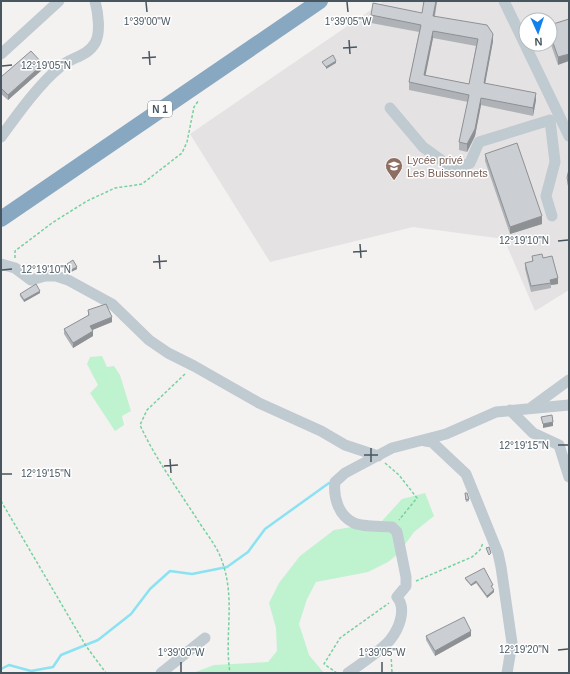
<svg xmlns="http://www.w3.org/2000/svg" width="570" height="674" font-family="Arial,sans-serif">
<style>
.education{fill:#e5e2e3;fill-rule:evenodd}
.green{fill:#bff2cf}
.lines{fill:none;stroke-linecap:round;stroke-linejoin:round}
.stream{stroke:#8be2f0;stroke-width:2.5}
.path{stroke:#76d19e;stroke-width:1.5;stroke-dasharray:3 2;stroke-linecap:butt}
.minor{stroke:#bfcad1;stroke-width:11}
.highway{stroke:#88a8c1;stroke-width:16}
.wall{fill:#afb2b6;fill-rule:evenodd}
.shaded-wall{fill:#8e9194}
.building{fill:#cbcfd4;stroke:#8e9194;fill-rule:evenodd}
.ticks{fill:none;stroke:#485660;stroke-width:1.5}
.labels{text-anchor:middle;stroke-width:3;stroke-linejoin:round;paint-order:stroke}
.shield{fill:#fff;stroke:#7f8990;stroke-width:1}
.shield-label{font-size:10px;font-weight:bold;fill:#485660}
.education-label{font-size:11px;fill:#785e54;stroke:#fff;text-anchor:start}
.ticks-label{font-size:10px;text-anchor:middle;fill:#485660;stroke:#fff;stroke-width:3;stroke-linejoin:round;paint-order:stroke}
</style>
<rect width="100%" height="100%" fill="#f4f1f1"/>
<path class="education" d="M384,1H569V290L535,311L504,239L413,227L270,262L190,134ZM526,20H550V44H526Z"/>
<path class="green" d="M102,356L107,367L114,366L120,375L131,411L122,416L124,425L115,431L90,393L98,385L87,364L90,357Z
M425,493L434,516L414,532L398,554L388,562L368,572L316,582L307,599L299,624L309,655L324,673H193L214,665L268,662L277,651L276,628L269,603L279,583L300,556L334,530L381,522L402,499Z"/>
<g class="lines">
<path class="stream" d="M1,669L9,665L31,671L53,667L61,655L98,640L131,614L150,589L170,571L192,574L227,567L248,552L265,529L329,483"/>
<path class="path" d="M15,258V251L52,223L87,201L115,188L142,184L182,153L187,142L194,107L199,100
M185,374L147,410L140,425C155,458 177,488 197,519C205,532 217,546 222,561C236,600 224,635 230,673
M385,463L399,475L417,498L399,520
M1,501L86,646L106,673
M416,581L472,557L480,550L483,543
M391,654L392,673
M337,673L324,664L340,638L389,603"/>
<path class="minor" d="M504,1L569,136
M1,54L59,1
M390,108L423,147L455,170L470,163L479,142L550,120L555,162L546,196L552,216
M1,137C17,115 39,84 60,67C71,57 87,57 95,43C101,33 98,12 95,1
M1,264L15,268L31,280L45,276H56L68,280L112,304L149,340L168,353L194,366L259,403L321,431L345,445L378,456
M532,407L569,380
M510,410L533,433L559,445L569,477
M425,441L432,442L466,474L498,553L501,567L512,643L507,673
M161,673L205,638
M348,673C360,664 381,651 390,640C399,629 407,609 397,597L406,586V577L397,532L392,527C383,526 362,527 354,523C339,516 333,498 335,482L345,473L392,448L446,434L496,412L569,405"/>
<path class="highway" d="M1,219L320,1"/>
</g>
<path class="wall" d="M424,1H437L435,16L493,41L485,83L536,100L533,116L481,105L475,136L467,152L459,150V142L468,102L409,90V82L419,32L371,23V15L422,13ZM433,38L476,46L469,84L425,76Z
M569,19L558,65L550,42V25Z
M43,69L8,100L1,94V77Z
M485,154L542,224L510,234L485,161Z
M569,169V189L567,183V178Z
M532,256L543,258L558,284L551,285V288L531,292L525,269V263L532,262Z
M67,264L77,269L71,272L67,266Z
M40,293L24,302L20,296V294Z
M88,310L112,322L92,330L93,336L73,348L64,334V329L88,316Z
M465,495L469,499V501L466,502Z
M465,578L493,587H492L494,592L487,598L476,583L471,586L465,579Z
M426,636H471L435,656L426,640Z"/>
<path class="shaded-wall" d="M436,1H437L433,23V16Z
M433,31V38L424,83V75Z
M493,34V41L484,90V83Z
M569,54V61L558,65V57Z
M336,61V63L326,69V67Z
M43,64V69L8,100V95Z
M536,93V100L533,116V108Z
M481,98V105L475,136L467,152V144Z
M542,216V224L510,234V227Z
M77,267V269L71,272V270Z
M558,278V284L551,285L550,280Z
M40,291V293L24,302V300Z
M112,317V322L90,331V326Z
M93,331V336L73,348V343Z
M553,422V426L543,428V424Z
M476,581V583L471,586V585Z
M494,590V592L487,598V596Z
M471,631V636L435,656V651Z"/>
<path class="building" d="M424,1H436L433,16L487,25L493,34L484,83L536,93L533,108L481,98L475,129L467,144L459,142L469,95L409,82L421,25L371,15L373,3L422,13ZM433,31L478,39L469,84L424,75Z
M569,19V54L558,57L550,34V25Z
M31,51L43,64L8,95L1,88V77Z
M333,55L336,61L326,67L322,62Z
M517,143L542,216L510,227L485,154Z
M569,169V184L567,178Z
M542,254L543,258L552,256L558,278L550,280L551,283L531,286L525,263L533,261L532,256Z
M73,260L77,267L71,270L67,264Z
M36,284L40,291L24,300L20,294Z
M106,304L112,317L90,326L93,331L73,343L64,329L89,315L88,310Z
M552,415L553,422L543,424L541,417Z
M465,493H467L469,499L466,500Z
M489,547L491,553L489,555L486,548Z
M484,568L493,585L491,586L494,590L487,596L476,581L471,585L465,578Z
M464,617L471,631L435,651L426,636Z"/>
<path class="ticks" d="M146,2L147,12M347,2L348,12M349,40L350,54M343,48L357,47M149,51L150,65M142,58L156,57M2,66L12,65M558,241L568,240M360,244L361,258M353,252L367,251M159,255L160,269M153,262L167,261M2,270L12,269M558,445H568M371,448V462M364,455H378M170,459L171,473M164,466L178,465M2,474H12M558,650L568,649M181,662V672M382,662V672"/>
<defs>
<symbol id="school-pin" viewBox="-11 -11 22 30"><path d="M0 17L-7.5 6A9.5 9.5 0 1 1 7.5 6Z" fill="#8d6e63" stroke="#fff"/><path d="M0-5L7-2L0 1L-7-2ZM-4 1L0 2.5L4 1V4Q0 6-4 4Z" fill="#fff"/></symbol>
</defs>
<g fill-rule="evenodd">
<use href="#school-pin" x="384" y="156" width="20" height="27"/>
</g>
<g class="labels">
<rect class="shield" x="148" y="101" width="24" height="16" rx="3"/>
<g class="shield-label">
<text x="160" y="113">N 1</text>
</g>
<g class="education-label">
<text x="407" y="164">Lycée privé<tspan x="407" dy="13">Les Buissonnets</tspan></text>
</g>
</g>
<g class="ticks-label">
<text x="147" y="25">1°39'00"W</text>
<text x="348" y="25">1°39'05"W</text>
<text x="46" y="69">12°19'05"N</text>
<text x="524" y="244">12°19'10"N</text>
<text x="46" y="273">12°19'10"N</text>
<text x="524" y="449">12°19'15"N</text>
<text x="46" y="477">12°19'15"N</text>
<text x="524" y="653">12°19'20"N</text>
<text x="181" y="656">1°39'00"W</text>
<text x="382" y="656">1°39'05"W</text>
</g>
<rect width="570" height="674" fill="none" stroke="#485660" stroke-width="4"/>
<g transform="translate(538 32) rotate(177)"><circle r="19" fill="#ffffff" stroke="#b6bbbf"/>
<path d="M0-3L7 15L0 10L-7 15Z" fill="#1281ed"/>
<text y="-6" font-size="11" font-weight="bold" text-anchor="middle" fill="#485660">N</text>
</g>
</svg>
